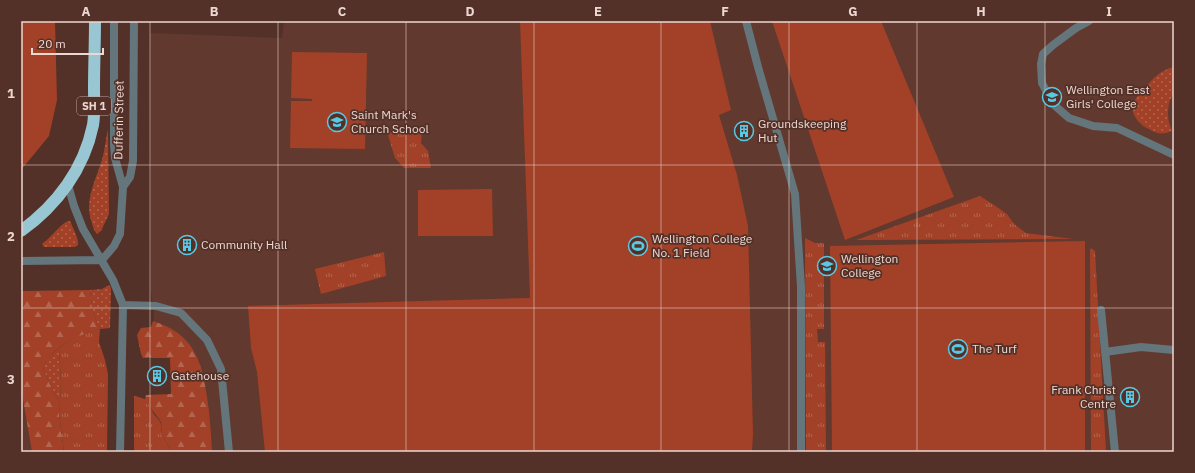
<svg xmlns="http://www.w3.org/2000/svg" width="1195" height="473" font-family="'IBM Plex Sans',sans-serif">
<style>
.built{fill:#62392e}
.grass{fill:url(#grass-tufts)}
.forest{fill:url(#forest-firs)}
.garden{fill:url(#garden-dots)}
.pitch{fill:#a24127}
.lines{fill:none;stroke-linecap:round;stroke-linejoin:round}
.lane{stroke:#64767b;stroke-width:8}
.highway{stroke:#98c6d2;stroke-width:12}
.grid{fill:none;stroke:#edd7d1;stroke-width:1;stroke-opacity:0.55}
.labels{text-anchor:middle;stroke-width:3.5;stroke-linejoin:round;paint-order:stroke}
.shield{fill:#533128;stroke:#bfa59e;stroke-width:1}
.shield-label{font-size:11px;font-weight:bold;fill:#edd7d1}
.poi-label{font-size:12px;fill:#edd7d1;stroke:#533128;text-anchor:start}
.street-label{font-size:12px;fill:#edd7d1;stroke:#533128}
.neatline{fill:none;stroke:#edd7d1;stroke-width:1.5}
.grid-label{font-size:13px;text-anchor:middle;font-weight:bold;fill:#edd7d1}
</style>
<defs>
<pattern id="grass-tufts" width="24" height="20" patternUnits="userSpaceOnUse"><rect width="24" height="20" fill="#a24127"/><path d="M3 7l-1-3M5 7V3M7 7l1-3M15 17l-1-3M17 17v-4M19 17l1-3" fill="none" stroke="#b4654f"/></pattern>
<pattern id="forest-firs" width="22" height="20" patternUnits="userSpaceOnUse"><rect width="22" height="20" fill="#a24127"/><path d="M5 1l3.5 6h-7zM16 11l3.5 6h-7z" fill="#b4654f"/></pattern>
<pattern id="garden-dots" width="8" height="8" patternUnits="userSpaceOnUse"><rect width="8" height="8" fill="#a24127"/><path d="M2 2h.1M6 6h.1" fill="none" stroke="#b4654f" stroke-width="1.8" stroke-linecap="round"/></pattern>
</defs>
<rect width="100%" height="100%" fill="#533128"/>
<path class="built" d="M284,21H1174V452H200L196,403L154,323V311L151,291L150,33L282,38Z
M21,388L32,452H21Z"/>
<path class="grass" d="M396,125L422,131L421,143L428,151L431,168H404L395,158L388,135Z
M980,196L994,205L1007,214L1014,224L1026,233L1073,239L856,240Z
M805,238L815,243H824V329H817L818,342H825L826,452H806Z
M1091,248L1095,251L1106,452H1091L1090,250Z
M384,252L386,276L321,294L315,269Z
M100,329L99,342L105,360L108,374L107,452H64L59,414L61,382L59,348C73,337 82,333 100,329Z
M134,396C139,397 143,398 147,400C150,403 149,405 151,409C156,420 164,419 161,434L167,443L170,452H134Z"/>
<path class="forest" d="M90,290C91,303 93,316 100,329C80,334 63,342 48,358C46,360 45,365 43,369L54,393L60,402L59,414L64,452H32L21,388V291Z
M153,321C192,333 202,359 207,397C210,415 211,434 212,452H170L167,443L161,434C164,421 159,420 152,410C149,406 149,403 145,399L146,395L171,394L170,358H143L141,354L137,335L141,328L151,327Z"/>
<path class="garden" d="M1174,67C1174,75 1175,84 1174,92C1174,95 1171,98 1170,100C1167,111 1167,120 1172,131C1163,135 1157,134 1149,129C1138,124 1128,112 1135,100C1137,96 1142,92 1145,88C1153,78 1161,70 1174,67Z
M108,129L109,214L101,231L97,234C94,231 93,227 92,223C83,200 97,179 103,156C105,147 106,138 108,129Z
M68,221H70C73,228 79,239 78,245L75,247H44L42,244L43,243C52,237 59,225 68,221Z
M109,285L111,288L110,328L100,329C93,316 91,304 90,290L102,289Z
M59,348L61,382L60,402L54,393L43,369L47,358Z"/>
<path class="pitch" d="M21,21H55L57,100L49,136L21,170Z
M520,21H710L731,110L719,115L737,175L748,226L753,434L752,452H265L257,372L251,348L248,306L530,298Z
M772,21H881L954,197L845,240Z
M292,52L367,53L365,149L290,148L291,101H312V99L291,98Z
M492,189L493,236H418V190Z
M1085,241V452H832L830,246Z"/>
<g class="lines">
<path class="lane" d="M114,21V145L115,158L123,187
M746,21L758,67L795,194L801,287V452
M1089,21L1076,28L1053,45L1043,54L1041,64L1042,83L1053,104L1069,118L1093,126L1117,128L1174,155
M68,185L74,206L83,229L113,280L123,305L120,452
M102,260L114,246L120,234L123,187L130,177L133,161L134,21
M21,261L102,260
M123,305L156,306L181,313L207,340L221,369L229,452
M1101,310L1115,452
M1105,352L1141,347L1174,350"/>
<path class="highway" d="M21,231C57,205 84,169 93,125C95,113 94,100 94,88C94,66 95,43 95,21"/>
</g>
<path class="grid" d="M150,21V452M278,21V452M406,21V452M534,21V452M661,21V452M789,21V452M917,21V452M1045,21V452M21,165H1174M21,308H1174"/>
<defs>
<symbol id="school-ring" viewBox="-11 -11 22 22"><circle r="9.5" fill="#533128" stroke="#58c9e4" stroke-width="1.5"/><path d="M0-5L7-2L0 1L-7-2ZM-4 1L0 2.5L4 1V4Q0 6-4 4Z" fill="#58c9e4"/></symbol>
<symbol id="building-ring" viewBox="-11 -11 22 22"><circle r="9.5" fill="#533128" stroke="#58c9e4" stroke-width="1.5"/><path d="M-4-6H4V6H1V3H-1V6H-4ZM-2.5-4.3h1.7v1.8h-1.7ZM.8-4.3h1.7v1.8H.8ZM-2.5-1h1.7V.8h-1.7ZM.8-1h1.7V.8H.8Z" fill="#58c9e4"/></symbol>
<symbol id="stadium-ring" viewBox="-11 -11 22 22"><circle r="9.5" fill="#533128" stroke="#58c9e4" stroke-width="1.5"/><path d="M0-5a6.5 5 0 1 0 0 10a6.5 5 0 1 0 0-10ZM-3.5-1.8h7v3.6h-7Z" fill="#58c9e4"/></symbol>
</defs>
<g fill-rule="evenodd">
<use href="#school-ring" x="1041" y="86" width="22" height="22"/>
<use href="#school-ring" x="326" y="111" width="22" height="22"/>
<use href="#building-ring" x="733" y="120" width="22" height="22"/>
<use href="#building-ring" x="176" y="234" width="22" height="22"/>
<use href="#stadium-ring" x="627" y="235" width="22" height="22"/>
<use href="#school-ring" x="816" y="255" width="22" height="22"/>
<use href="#stadium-ring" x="947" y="338" width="22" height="22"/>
<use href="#building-ring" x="146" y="365" width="22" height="22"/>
<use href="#building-ring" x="1119" y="386" width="22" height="22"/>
</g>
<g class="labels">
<rect class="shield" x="77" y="97" width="34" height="18" rx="3"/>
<g class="shield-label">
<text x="94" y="110">SH 1</text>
</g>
<g class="poi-label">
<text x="1066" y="94">Wellington East<tspan x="1066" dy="14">Girls' College</tspan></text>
<text x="351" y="119">Saint Mark's<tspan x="351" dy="14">Church School</tspan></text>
<text x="758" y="128">Groundskeeping<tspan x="758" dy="14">Hut</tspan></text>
<text x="652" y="243">Wellington College<tspan x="652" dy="14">No. 1 Field</tspan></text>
<text x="201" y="249">Community Hall</text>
<text x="841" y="263">Wellington<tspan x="841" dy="14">College</tspan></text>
<text x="972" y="353">The Turf</text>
<text x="171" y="380">Gatehouse</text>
<text x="1116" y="394" text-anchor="end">Frank Christ<tspan x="1116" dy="14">Centre</tspan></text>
</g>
<g class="street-label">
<text transform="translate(119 120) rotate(-89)" y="4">Dufferin Street</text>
</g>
</g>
<rect width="1195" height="473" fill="none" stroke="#533128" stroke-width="44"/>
<path d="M32 48v6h71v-6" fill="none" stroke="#edd7d1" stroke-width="2"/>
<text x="38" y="48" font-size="12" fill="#edd7d1" stroke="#533128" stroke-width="3" paint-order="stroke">20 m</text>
<rect x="22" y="22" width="1151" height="429" class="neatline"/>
<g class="grid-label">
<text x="86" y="16">A</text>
<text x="214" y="16">B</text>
<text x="342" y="16">C</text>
<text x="470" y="16">D</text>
<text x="598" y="16">E</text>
<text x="725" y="16">F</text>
<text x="853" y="16">G</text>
<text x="981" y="16">H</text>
<text x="1109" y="16">I</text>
<text x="11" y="98">1</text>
<text x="11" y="241">2</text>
<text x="11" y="384">3</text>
</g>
</svg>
